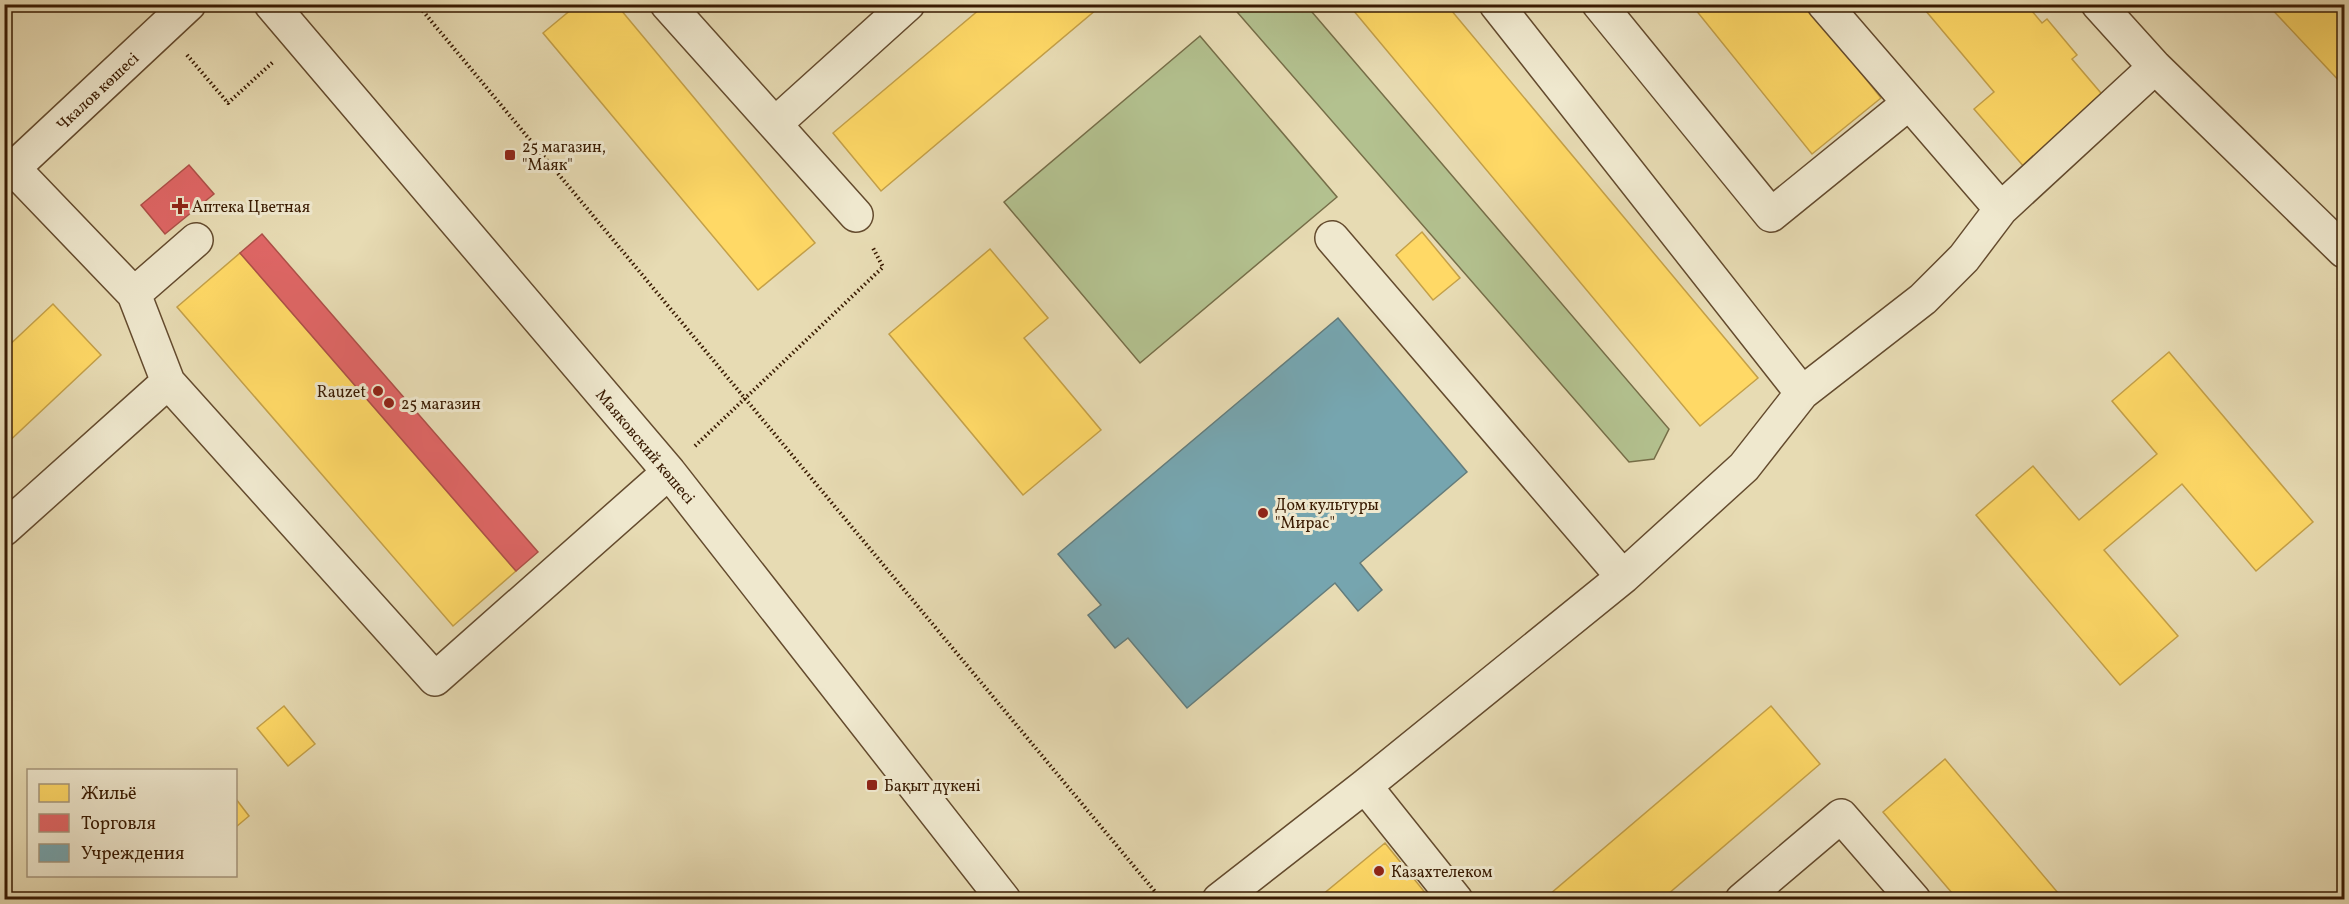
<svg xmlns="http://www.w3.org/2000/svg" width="2349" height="904" font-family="Vollkorn,serif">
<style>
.green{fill:#b3c18f;stroke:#766e48;stroke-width:1.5}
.homes{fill:#ffd966;stroke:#c4a048;stroke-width:1.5}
.shops{fill:#e06666;stroke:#ae5048;stroke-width:1.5}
.public{fill:#76a5af;stroke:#647c7b;stroke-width:1.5}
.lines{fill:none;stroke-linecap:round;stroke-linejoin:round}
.minor-casing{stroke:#644b2e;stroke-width:36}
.path{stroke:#391b02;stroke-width:4;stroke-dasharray:1.5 3;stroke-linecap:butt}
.minor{stroke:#efe8ce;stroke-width:33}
.poi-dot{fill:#8f2418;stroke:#efe8ce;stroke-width:2}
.labels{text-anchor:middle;stroke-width:6;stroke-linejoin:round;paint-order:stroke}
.street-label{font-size:16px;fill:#391b02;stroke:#efe8ce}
.poi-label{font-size:16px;fill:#391b02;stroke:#efe8ce;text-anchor:start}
</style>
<rect width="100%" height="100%" fill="#e7dbb3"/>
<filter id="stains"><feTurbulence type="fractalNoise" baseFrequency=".00333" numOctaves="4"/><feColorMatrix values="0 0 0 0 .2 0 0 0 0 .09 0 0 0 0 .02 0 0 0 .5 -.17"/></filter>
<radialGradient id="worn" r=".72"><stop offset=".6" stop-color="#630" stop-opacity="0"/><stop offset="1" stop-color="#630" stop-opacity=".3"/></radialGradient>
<path class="green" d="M1231,5H1306L1669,429L1654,459L1629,462Z
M1200,36L1337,197L1140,363L1004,202Z"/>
<path class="homes" d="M578,4H616L815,243L758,290L543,33Z
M986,4H1103L881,191L833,133Z
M1348,4H1446L1758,378L1700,426Z
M1691,4H1806L1881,98L1812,154Z
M1920,4H2026L2042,23L2047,19L2077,55L2072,59L2106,99L2025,168L1974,109L1994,92Z
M2267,4H2344V86Z
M1422,232L1460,278L1433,300L1396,255Z
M990,249L1048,318L1024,338L1101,430L1023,495L889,334Z
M240,253L516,571L453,626L177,307Z
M53,304L101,355L4,446V350Z
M2169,352L2313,522L2256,571L2182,484L2104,550L2178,636L2120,685L1976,515L2033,466L2079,520L2157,454L2112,401Z
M284,706L315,744L288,766L257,728Z
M1771,706L1820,764L1661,900H1543Z
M1945,759L2064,900H1958L1883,812Z
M236,799L249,816L236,827Z
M1385,843L1431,900H1316Z"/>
<path class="shops" d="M189,165L214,194L165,234L141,205Z
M262,234L538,552L516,571L240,253Z"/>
<path class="public" d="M1338,318L1467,472L1360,563L1382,590L1358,611L1335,583L1187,708L1128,638L1115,648L1088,615L1101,605L1058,554Z"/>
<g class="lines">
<defs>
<path id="minor" d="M271,4L669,472L1004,900
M667,4L856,215
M1496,4L1802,393
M1599,4L1771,215L1909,103
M2098,4L2155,67L2344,251
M775,124L908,4
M14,169L134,294L196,240
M4,177L189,4
M2001,209L2155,67
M1332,238L1623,577
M134,294L168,382
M4,529L168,382L435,679L669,472
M1365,786L1456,900
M1219,900L1365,786L1623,577L1744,467L1802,393L1923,299L1964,258L2001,209L1824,4
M1742,900L1841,816L1914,900"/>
</defs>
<use href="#minor" class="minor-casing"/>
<path class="path" d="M417,4L1162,900
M187,55L228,103L273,62
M695,446L883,267L873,248"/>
<use href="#minor" class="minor"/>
</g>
<g class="poi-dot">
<rect x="504" y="149" width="12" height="12" rx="3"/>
<path d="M177 197h6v6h6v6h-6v6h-6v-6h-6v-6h6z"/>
<circle cx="378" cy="391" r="6"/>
<circle cx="389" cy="403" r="6"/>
<circle cx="1263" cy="513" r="6"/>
<rect x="866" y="779" width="12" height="12" rx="3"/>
<circle cx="1379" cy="871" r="6"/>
</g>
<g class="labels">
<g class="street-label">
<text transform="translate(97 91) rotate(-43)" y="6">Чкалов көшесі</text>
<text transform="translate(646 446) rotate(50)" y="6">Маяковский көшесі</text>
</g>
<g class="poi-label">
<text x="522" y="152">25 магазин,<tspan x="522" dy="18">"Маяк"</tspan></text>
<text x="192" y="212">Аптека Цветная</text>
<text x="366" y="397" text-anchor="end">Rauzet</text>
<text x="401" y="409">25 магазин</text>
<text x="1275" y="510">Дом культуры<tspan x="1275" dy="18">"Мирас"</tspan></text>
<text x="884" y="791">Бақыт дүкені</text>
<text x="1391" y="877">Казахтелеком</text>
</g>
</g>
<rect width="2349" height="904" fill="none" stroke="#e7dbb3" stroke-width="24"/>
<rect x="6" y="6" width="2337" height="892" fill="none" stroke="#391b02" stroke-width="3"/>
<rect x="12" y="12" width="2325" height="880" fill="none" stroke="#391b02" stroke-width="1.5"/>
<rect x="27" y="769" width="210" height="108" fill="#efe8ce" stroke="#a6967c" stroke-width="1.5"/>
<rect x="39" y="784" width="30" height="18" fill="#ffd966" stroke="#a6967c" stroke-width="1.5"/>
<text x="81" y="799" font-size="18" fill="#391b02">Жильё</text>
<rect x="39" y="814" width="30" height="18" fill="#e06666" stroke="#a6967c" stroke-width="1.5"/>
<text x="81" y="829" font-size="18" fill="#391b02">Торговля</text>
<rect x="39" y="844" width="30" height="18" fill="#76a5af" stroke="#a6967c" stroke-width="1.5"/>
<text x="81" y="859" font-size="18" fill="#391b02">Учреждения</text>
<rect width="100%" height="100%" filter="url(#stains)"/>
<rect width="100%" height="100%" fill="url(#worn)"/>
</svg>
